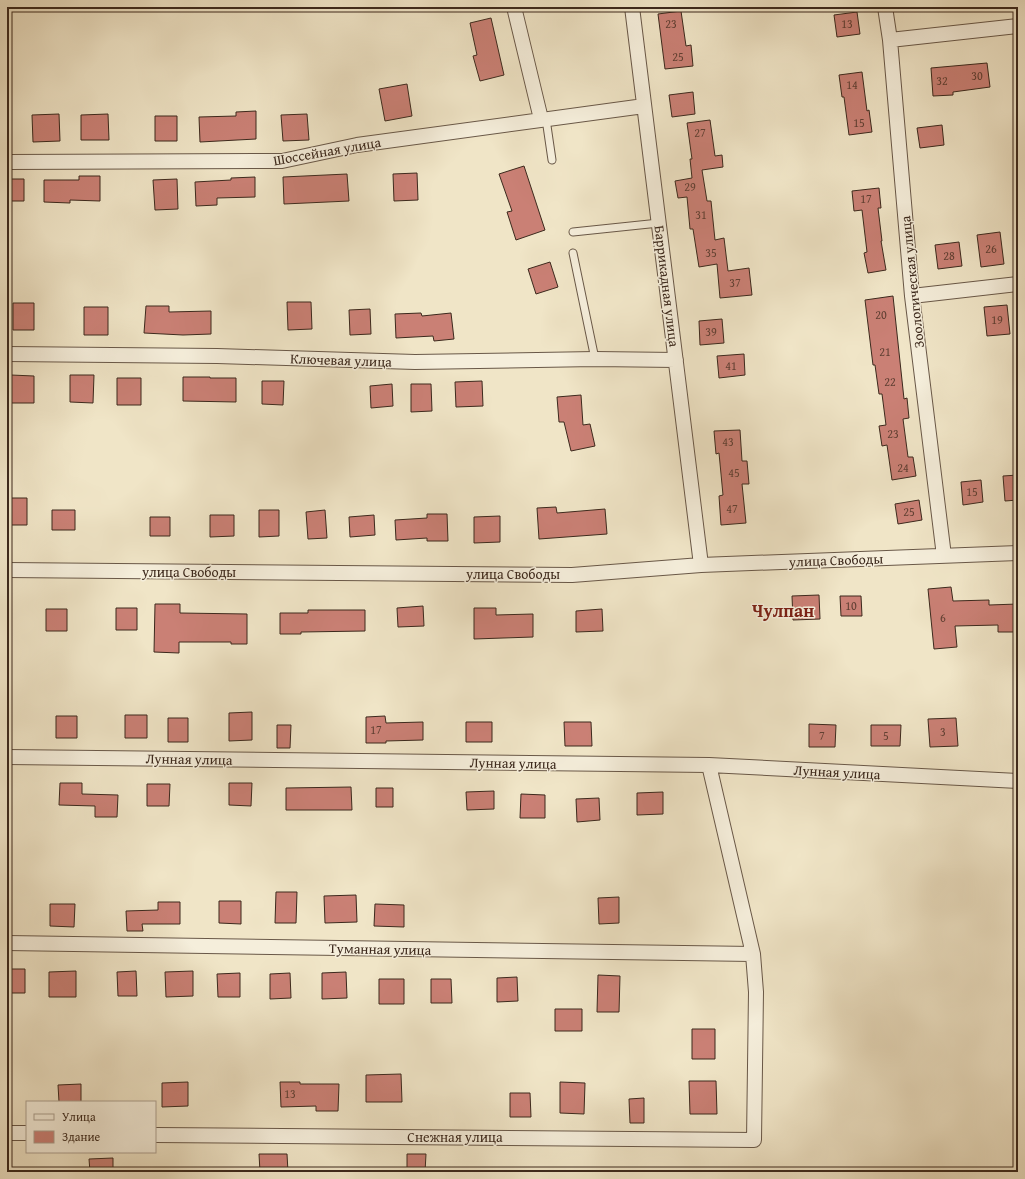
<svg xmlns="http://www.w3.org/2000/svg" width="1025" height="1179" font-family="'Gentium Book Plus',serif">
<style>
.building{fill:#ca8075;stroke:#3c291d}
.lines{fill:none;stroke-linecap:round;stroke-linejoin:round}
.lane-casing{stroke:#695848;stroke-width:9}
.street-casing{stroke:#695848;stroke-width:16}
.lane{stroke:#f5eedb;stroke-width:7}
.street{stroke:#f5eedb;stroke-width:14}
.labels{text-anchor:middle;stroke-width:3;stroke-linejoin:round;paint-order:stroke}
.number-label{font-size:12px;fill:#603f33}
.street-label{font-size:14px;fill:#3c291d;stroke:#f5eedb}
.district-label{font-size:18px;font-weight:bold;fill:#7a1f14;stroke:#f5eedb}
</style>
<rect width="100%" height="100%" fill="#f0e5c7"/>
<filter id="stains"><feTurbulence type="fractalNoise" baseFrequency=".005" numOctaves="4"/><feColorMatrix values="0 0 0 0 .2 0 0 0 0 .09 0 0 0 0 .02 0 0 0 .5 -.17"/></filter>
<radialGradient id="worn" r=".72"><stop offset=".6" stop-color="#630" stop-opacity="0"/><stop offset="1" stop-color="#630" stop-opacity=".3"/></radialGradient>
<path class="building" d="M681,11L686,46L691,45L693,66L665,69L658,14Z
M857,12L860,34L837,37L834,15Z
M491,18L504,75L480,81L473,56L477,55L470,23Z
M987,63L990,87L953,92V95L933,96L931,68Z
M862,72L867,111L869,110L872,132L849,135L844,97H842L839,75Z
M407,84L412,116L385,121L379,89Z
M693,92L695,114L672,117L669,95Z
M256,111V139L200,142L199,117L236,116V112Z
M59,114L60,141L33,142L32,115Z
M108,114L109,140H81V115Z
M307,114L309,140L283,141L281,115Z
M155,116H177V141H155Z
M710,120L715,156L722,155L723,167L702,170L707,201H711L715,240L724,238L728,271L749,268L752,295L720,298L717,264L699,267L693,229H690L687,197L678,198L675,181L692,178L690,159H692L687,123Z
M942,125L944,145L920,148L917,128Z
M524,166L545,230L516,240L507,212L512,211L499,174Z
M417,173L418,200L394,201L393,174Z
M347,174L349,201L284,204L283,177Z
M79,176H100V201L70,200V203L44,202V180H79Z
M255,177V197L217,198V205L196,206L195,182L231,180V178Z
M7,179H24V201H7Z
M177,179L178,209L155,210L153,180Z
M879,188L881,208H878L882,241H881L886,270L868,273L864,253L867,252L862,210L854,211L852,191Z
M1000,232L1004,264L981,267L977,235Z
M959,242L962,266L938,269L935,245Z
M550,262L558,287L536,294L528,269Z
M893,296L904,399L907,398L909,418L903,419L908,457H913L916,476L892,480L887,445L882,446L879,426L886,425L882,394H879L875,365H873L865,300Z
M287,302H311L312,329L288,330Z
M13,303H34V330H13Z
M1007,305L1010,334L987,336L984,307Z
M146,306H169V312L211,311V334L183,335L144,333Z
M84,307H108V335H84Z
M370,309L371,334L350,335L349,310Z
M421,313L422,316L451,313L454,339L434,341L433,336L396,338L395,314Z
M722,319L724,343L700,345L699,321Z
M744,354L745,375L719,378L717,356Z
M11,375L34,376V403H10Z
M70,375H94L93,403L70,402Z
M183,377H210V378H236V402L183,401Z
M117,378H141V405H117Z
M262,381H284L283,405L262,404Z
M482,381L483,406L456,407L455,382Z
M392,384L393,406L371,408L370,386Z
M411,384H431L432,411L411,412Z
M581,395L583,425L590,424L595,446L571,451L564,422H559L557,397Z
M740,430L742,461H747L749,484H742L746,523L721,525L719,496L723,495L719,453L716,454L714,431Z
M1018,475V500L1005,501L1003,476Z
M981,480L983,502L963,505L961,482Z
M7,498H27V525H7Z
M919,500L922,520L898,524L895,504Z
M556,507L557,513L605,509L607,534L539,539L537,508Z
M52,510H75V530H52Z
M259,510H279V536L259,537Z
M325,510L327,538L308,539L306,512Z
M427,514H447L448,541H427V538L396,540L395,520L427,518Z
M210,515H234V536L210,537Z
M374,515L375,535L350,537L349,517Z
M500,516V542L474,543V517Z
M150,517H170V536H150Z
M951,587L953,601L989,600V605L1018,604V632H998V625L955,626L957,647L934,649L928,589Z
M819,595L820,619L793,620L792,596Z
M840,596H861L862,616H841Z
M155,604H180V613L247,614V644H231V642H179V653L154,652Z
M423,606L424,626L398,627L397,608Z
M116,608H137V630H116Z
M474,608H496V615L533,614V637L474,639Z
M46,609H67V631H46Z
M602,609L603,631L576,632V611Z
M308,610H365V631L301,632V634H280V613H308Z
M252,712V740L229,741V713Z
M125,715H147V738H125Z
M56,716H77V738H56Z
M385,716L386,723L423,722V740L386,741V743H366V717Z
M168,718H188V742H168Z
M956,718L958,746L930,747L928,719Z
M466,722H492V742H466Z
M564,722H591L592,746H565Z
M809,724L836,725L835,747H809Z
M277,725H291L290,748H277Z
M871,725H901L900,746H871Z
M60,783H82V794L118,795L117,817H95V806L59,805Z
M229,783H252L251,806L229,805Z
M147,784H170L169,806H147Z
M351,787L352,810H286V788Z
M376,788H393V807H376Z
M494,791V809L467,810L466,792Z
M663,792V814L637,815V793Z
M521,794L545,795V818H520Z
M599,798L600,820L577,822L576,799Z
M276,892H297L296,923H275Z
M356,895L357,922L325,923L324,896Z
M619,897V923L599,924L598,898Z
M219,901H241V924L219,923Z
M158,902H180V924H142L143,931H127L126,911L158,910Z
M50,904H75L74,927L50,926Z
M375,904L404,905V927L374,926Z
M7,969H25V993H7Z
M76,971V997H49V972Z
M136,971L137,996H118L117,972Z
M193,971V996L166,997L165,972Z
M346,972L347,998L322,999V973Z
M240,973V997H218L217,974Z
M290,973L291,998L270,999V974Z
M598,975L620,976L619,1012H597Z
M517,977L518,1001L497,1002V978Z
M379,979H404V1004H379Z
M431,979H451L452,1003H431Z
M555,1009H582V1031H555Z
M692,1029H715V1059H692Z
M401,1074L402,1102H366V1075Z
M689,1081H716L717,1114H690Z
M188,1082V1106L162,1107V1083Z
M280,1082H300V1084H339L338,1111H316V1106L281,1107Z
M560,1082L585,1083L584,1114L560,1113Z
M81,1084V1102H59L58,1085Z
M510,1093H530L531,1117H510Z
M644,1098V1123H630L629,1099Z
M259,1154H287L288,1172H260Z
M407,1154H426L425,1172H407Z
M113,1158V1172H90L89,1159Z"/>
<g class="lines">
<defs>
<path id="lane" d="M546,119L552,160
M573,232L659,223
M573,253L595,359"/>
<path id="street" d="M514,7L541,119
M632,7L701,565
M885,7L890,40L912,296L944,556
M890,40L1018,26
M7,162L282,161L357,145L644,106
M912,296L1018,284
M7,354L217,356L415,362L595,359L676,360
M7,570L572,575L701,565L1018,553
M7,757L709,765L1018,781
M7,943L753,954
M7,1133H27
M155,1135L754,1140L756,992L753,954L709,765"/>
</defs>
<use href="#lane" class="lane-casing"/>
<use href="#street" class="street-casing"/>
<use href="#lane" class="lane"/>
<use href="#street" class="street"/>
</g>
<g class="labels">
<g class="number-label">
<text x="671" y="28">23</text>
<text x="847" y="28">13</text>
<text x="678" y="61">25</text>
<text x="977" y="80">30</text>
<text x="942" y="85">32</text>
<text x="852" y="89">14</text>
<text x="859" y="127">15</text>
<text x="700" y="137">27</text>
<text x="690" y="191">29</text>
<text x="866" y="203">17</text>
<text x="701" y="219">31</text>
<text x="991" y="253">26</text>
<text x="711" y="257">35</text>
<text x="949" y="260">28</text>
<text x="735" y="287">37</text>
<text x="881" y="319">20</text>
<text x="997" y="324">19</text>
<text x="711" y="336">39</text>
<text x="885" y="356">21</text>
<text x="731" y="370">41</text>
<text x="890" y="386">22</text>
<text x="893" y="438">23</text>
<text x="728" y="446">43</text>
<text x="903" y="472">24</text>
<text x="734" y="477">45</text>
<text x="972" y="496">15</text>
<text x="732" y="513">47</text>
<text x="909" y="516">25</text>
<text x="851" y="610">10</text>
<text x="943" y="622">6</text>
<text x="376" y="734">17</text>
<text x="943" y="736">3</text>
<text x="822" y="740">7</text>
<text x="886" y="740">5</text>
<text x="290" y="1098">13</text>
</g>
<g class="street-label">
<text transform="translate(327 151) rotate(-10)" y="5">Шоссейная улица</text>
<text transform="translate(912 282) rotate(-96)" y="5">Зоологическая улица</text>
<text transform="translate(667 286) rotate(83)" y="5">Баррикадная улица</text>
<text transform="translate(341 360) rotate(2)" y="5">Ключевая улица</text>
<text transform="translate(836 560) rotate(-2)" y="5">улица Свободы</text>
<text x="189" y="577">улица Свободы</text>
<text x="513" y="579">улица Свободы</text>
<text transform="translate(189 759) rotate(1)" y="5">Лунная улица</text>
<text transform="translate(513 763) rotate(1)" y="5">Лунная улица</text>
<text transform="translate(837 772) rotate(3)" y="5">Лунная улица</text>
<text transform="translate(380 949) rotate(1)" y="5">Туманная улица</text>
<text x="455" y="1142">Снежная улица</text>
</g>
<g class="district-label">
<text x="783" y="617">Чулпан</text>
</g>
</g>
<rect width="1025" height="1179" fill="none" stroke="#f0e5c7" stroke-width="24"/>
<rect x="8" y="8" width="1009" height="1163" fill="none" stroke="#3c291d" stroke-width="2"/>
<rect x="12" y="12" width="1001" height="1155" fill="none" stroke="#3c291d"/>
<rect x="26" y="1101" width="130" height="52" fill="#f5eedb" stroke="#ab9f8f"/>
<rect x="34" y="1114" width="20" height="6" fill="#f5eedb" stroke="#ab9f8f"/>
<text x="62" y="1121" font-size="12" fill="#3c291d">Улица</text>
<rect x="34" y="1131" width="20" height="12" fill="#ca8075" stroke="#ab9f8f"/>
<text x="62" y="1141" font-size="12" fill="#3c291d">Здание</text>
<rect width="100%" height="100%" filter="url(#stains)"/>
<rect width="100%" height="100%" fill="url(#worn)"/>
</svg>
